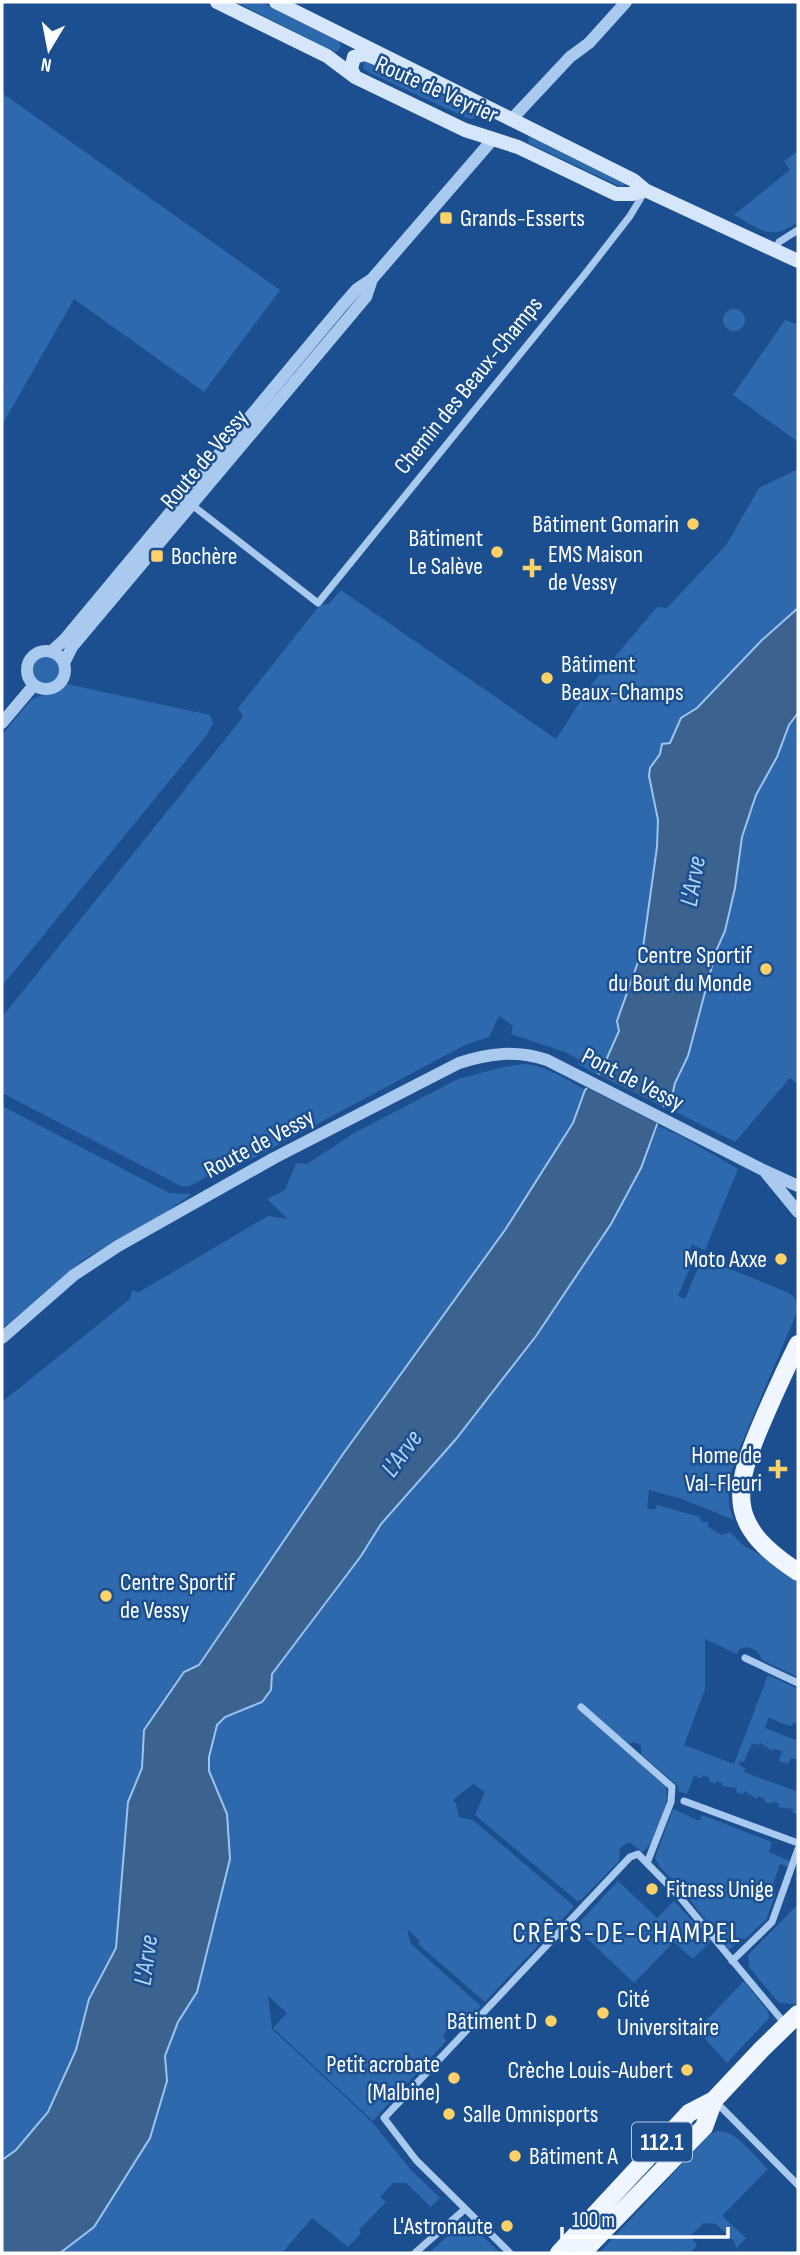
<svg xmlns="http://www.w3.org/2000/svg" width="800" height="2255" font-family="'Sofia Sans Condensed',sans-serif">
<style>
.green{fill:#2e69ad}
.water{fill:#3c6290;stroke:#9cc4f0;stroke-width:2}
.pier{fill:#1b4f8f}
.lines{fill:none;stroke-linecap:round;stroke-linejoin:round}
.minor{stroke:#a9c9ee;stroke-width:7}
.tertiary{stroke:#a9c9ee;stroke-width:12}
.secondary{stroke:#d6e6fa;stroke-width:14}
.primary{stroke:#f0f6ff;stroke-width:18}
.poi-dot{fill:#ffd166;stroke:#1b4f8f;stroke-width:2.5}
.labels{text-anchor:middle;stroke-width:5;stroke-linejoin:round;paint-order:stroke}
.shield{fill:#1b4f8f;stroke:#bbcadd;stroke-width:2}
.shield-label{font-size:23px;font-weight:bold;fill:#fff}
.street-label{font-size:24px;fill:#fff;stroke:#1b4f8f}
.poi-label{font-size:24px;fill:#fff;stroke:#1b4f8f;text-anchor:start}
.water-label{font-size:26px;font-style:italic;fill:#b5d3f5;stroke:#1b4f8f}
.quarter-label{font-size:28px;letter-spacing:2px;fill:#fff;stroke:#1b4f8f}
</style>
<rect width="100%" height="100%" fill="#1b4f8f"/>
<path class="green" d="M236,2H261L339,41L341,46L338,51L335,52Z
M368,60L450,99L474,107L478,112L473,119L467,118L368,72L363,68L364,63Z
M2,93L280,290L204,392L74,299L2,425L4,385L2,384Z
M529,136H530L626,184L621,187L528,143Z
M798,151V222C770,242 761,229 734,215L790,170L784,161Z
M723 320a11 11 0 1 1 22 0a11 11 0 1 1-22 0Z
M785,320L798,325V442L733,395Z
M798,469V608L762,640L697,708L681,718L670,744L650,768L649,776L658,820L657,847L643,948L617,1021L619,1031L598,1075L578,1064L579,1060L565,1052L511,1034L513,1026L499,1016L489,1037L463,1046L246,1162L219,1175H210L190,1186L183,1187L2,1093V1017L243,717L238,708L320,605L329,604L341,590L556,739L591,685L657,607L667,608L726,545L759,488Z
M33 670a13 13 0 1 1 26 0a13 13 0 1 1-26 0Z
M67,684L210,715L213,723L206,736L2,986V735L30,701C44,691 54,698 67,684Z
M798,713V1085L790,1078L735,1142L664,1106L673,1092L675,1083L688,1056L716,951L725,931L735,888L742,837L756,795L777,757L789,725Z
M525,1064C547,1066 566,1079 585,1090L573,1122L505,1230L199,1666L184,1672L144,1730L142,1768L128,1802L116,1948L89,1999L76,2050L48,2112L16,2150L2,2160V1402L130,1299L132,1291L139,1292L268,1216L288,1219L267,1199L285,1190L296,1163L307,1164L354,1133L458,1079L503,1067Z
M2,1106L169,1193L192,1194L166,1212L83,1260L2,1329Z
M658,1126L681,1136L738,1169L705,1250L692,1245L686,1260L692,1263L678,1296L685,1299L699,1266L710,1261L789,1293C797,1298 797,1303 797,1312L735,1459L728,1485L729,1506L734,1520L682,1499L649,1490L647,1509H655L657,1505L700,1517L701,1522H708V1527L722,1535L730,1532L744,1546L759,1554L798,1583V1677L762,1660L757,1651L748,1647L739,1649L737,1654L705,1639V1689L684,1745L734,1764L768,1675L798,1689V1724L793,1723L792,1726L783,1724L769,1717L765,1728L798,1741V1760L791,1758L788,1764L779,1761L782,1751L774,1749L773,1751L760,1743L759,1745L752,1743L744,1762L740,1761L739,1765L745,1768L744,1772L798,1792V1815L792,1812L793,1809L778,1807L779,1804L772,1802L771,1804L765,1802V1799L758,1796L757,1799L744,1791L743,1794L736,1792L737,1788L722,1786L723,1783L717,1781L715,1784L709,1781V1778L703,1775L701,1778L694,1776L687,1794L678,1791L679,1787L641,1754V1745L633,1742L629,1744L582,1705L579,1710L663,1781C674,1798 658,1841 642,1852L629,1842L620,1848L619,1861L581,1900L577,1901L475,1815L485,1792L473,1784L453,1800L456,1804L459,1817L473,1820L573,1905V1908L485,2002L418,1944L420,1941L407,1929L411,1944L481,2006L463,2026L454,2022L443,2035L446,2041L373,2121L273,2028L287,2013L268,1996L272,2029L372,2122L411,2170L440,2198L431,2207L406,2183H393L380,2197L386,2202L359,2230L361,2233L348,2247L312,2218L282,2253H60L95,2227L167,2081L165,2056L178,2022L197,1992L209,1949L227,1814L209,1771V1757L217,1725L225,1717L263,1702L271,1690L272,1674L361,1556L381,1524L456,1439L536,1336L611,1224L641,1168Z
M673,1809L697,1820H700L702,1815L772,1842L769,1852L790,1861L788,1867L780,1864L771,1890L776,1893L766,1920L745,1939L743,1938L729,1950L684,1892L660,1867L655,1858Z
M618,1881L657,1918L674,1901L711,1941L693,1959L674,1942L634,1983L575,1927Z
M798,1904V2001L795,2004L779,2003L749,1967L748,1955Z
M744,1981L768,2011L769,2018L727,2063L697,2030Z
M716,2131C737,2130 753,2155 768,2169L722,2216L746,2238L736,2249L735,2242L716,2224L704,2223L690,2236L697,2245L690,2253L678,2251L676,2253H599L708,2136Z
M465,2223L471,2225L500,2253H429L459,2226Z"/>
<path class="water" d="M798,608V713L789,725L777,757L756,795L742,837L735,888L725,931L716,951L688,1056L675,1083L673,1092L666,1100L641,1168L611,1224L536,1336L456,1439L381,1524L361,1556L272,1674L271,1690L262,1702L225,1717L217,1725L209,1757V1771L227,1814L230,1859L197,1992L178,2022L165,2056L167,2081L150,2138L94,2227L60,2253H2V2160L16,2150L48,2112L76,2050L89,1999L116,1948L128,1802L142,1768L144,1730L184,1672L199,1665L343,1454L505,1230L573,1123L585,1090L598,1075L607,1058L619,1031L617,1021L643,948L657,847L658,820L649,776L650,768L660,754L662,744L670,743L681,718L697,708L762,640Z"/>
<path class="pier" d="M595,1073L667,1109L662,1126L583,1086Z"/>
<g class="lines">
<path class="minor" d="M775,250L779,242L798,230
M192,505L318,603L585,274L630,216L645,191
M745,1658L798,1683
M581,1707L672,1787L671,1802L647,1863
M684,1801L798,1843
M732,1961L772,1922L798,1849
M715,2101L798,2185
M415,2253L465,2209
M510,2253L416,2160L384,2118L630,1857L638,1854L679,1896L786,2025"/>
<path class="tertiary" d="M511,120L570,57L589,43L626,2
M27 670a19 19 0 1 1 38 0a19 19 0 1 1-38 0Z
M51,652L64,640L342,306L357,289L372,279L493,139
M64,663L72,647L366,297L372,279
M2,723L34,685
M766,1173L798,1212
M2,1338L74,1275L118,1246L274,1158L459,1063C490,1053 516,1050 547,1060L763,1170L798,1186"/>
<path class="secondary" d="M217,2L327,56L355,77L465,130L518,147L616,194H632L645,190
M276,2L633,180L645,190L798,261
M355,77L351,69L354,57L365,54L378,59"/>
<path class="primary" d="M798,1344C784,1372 772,1399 760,1427C730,1497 731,1528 798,1572
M559,2253L689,2113L714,2100L762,2049L798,2014
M582,2253L704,2127L714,2100"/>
</g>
<g class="poi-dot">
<rect x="439" y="211" width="14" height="14" rx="3.5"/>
<circle cx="693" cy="524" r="7"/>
<circle cx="497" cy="552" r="7"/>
<rect x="150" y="549" width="14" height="14" rx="3.5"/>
<path d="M528.5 557.5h7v7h7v7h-7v7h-7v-7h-7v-7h7z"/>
<circle cx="547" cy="678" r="7"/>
<circle cx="766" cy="969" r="7"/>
<circle cx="781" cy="1259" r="7"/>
<path d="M774.5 1458.5h7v7h7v7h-7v7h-7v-7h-7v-7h7z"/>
<circle cx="106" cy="1596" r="7"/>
<circle cx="652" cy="1889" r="7"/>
<circle cx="603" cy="2013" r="7"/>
<circle cx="551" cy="2021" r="7"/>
<circle cx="687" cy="2070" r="7"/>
<circle cx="454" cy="2078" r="7"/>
<circle cx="449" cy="2114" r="7"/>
<circle cx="515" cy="2156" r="7"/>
<circle cx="507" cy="2226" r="7"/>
</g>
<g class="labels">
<rect class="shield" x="632" y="2122.5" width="60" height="39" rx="5"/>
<g class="shield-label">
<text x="662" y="2150">112.1</text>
</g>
<g class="street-label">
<text transform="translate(437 89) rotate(24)" y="8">Route de Veyrier</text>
<text transform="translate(468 385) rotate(-51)" y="8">Chemin des Beaux-Champs</text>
<text transform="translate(204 459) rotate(-50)" y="8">Route de Vessy</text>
<text transform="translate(633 1079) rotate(27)" y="8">Pont de Vessy</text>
<text transform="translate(259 1143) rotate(-28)" y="8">Route de Vessy</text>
</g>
<g class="poi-label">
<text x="460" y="226">Grands-Esserts</text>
<text x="679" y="532" text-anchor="end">Bâtiment Gomarin</text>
<text x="483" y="546" text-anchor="end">Bâtiment<tspan x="483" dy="28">Le Salève</tspan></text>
<text x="548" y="562">EMS Maison<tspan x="548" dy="28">de Vessy</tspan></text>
<text x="171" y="564">Bochère</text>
<text x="561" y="672">Bâtiment<tspan x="561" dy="28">Beaux-Champs</tspan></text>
<text x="752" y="963" text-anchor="end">Centre Sportif<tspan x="752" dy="28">du Bout du Monde</tspan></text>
<text x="767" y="1267" text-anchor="end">Moto Axxe</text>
<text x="762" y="1463" text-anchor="end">Home de<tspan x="762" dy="28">Val-Fleuri</tspan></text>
<text x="120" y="1590">Centre Sportif<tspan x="120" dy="28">de Vessy</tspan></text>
<text x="666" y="1897">Fitness Unige</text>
<text x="617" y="2007">Cité<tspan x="617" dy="28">Universitaire</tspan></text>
<text x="537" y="2029" text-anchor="end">Bâtiment D</text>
<text x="440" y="2072" text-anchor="end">Petit acrobate<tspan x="440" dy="28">(Malbine)</tspan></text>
<text x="673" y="2078" text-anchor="end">Crèche Louis-Aubert</text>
<text x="463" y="2122">Salle Omnisports</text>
<text x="529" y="2164">Bâtiment A</text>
<text x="493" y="2234" text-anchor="end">L'Astronaute</text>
</g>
<g class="water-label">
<text transform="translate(692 881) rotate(-80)" y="9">L'Arve</text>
<text transform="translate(401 1453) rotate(-54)" y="9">L'Arve</text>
<text transform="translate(145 1960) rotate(-82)" y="9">L'Arve</text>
</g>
<g class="quarter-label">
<text x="627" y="1942">CRÊTS-DE-CHAMPEL</text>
</g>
</g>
<rect width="800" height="2255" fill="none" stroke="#ffffff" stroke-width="7"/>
<g transform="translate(49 49) rotate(190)" stroke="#1b4f8f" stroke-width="5" paint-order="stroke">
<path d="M0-5L12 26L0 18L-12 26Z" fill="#ffffff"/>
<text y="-10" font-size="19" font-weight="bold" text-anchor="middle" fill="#ffffff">N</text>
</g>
<path d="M562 2227v10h166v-10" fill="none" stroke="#ffffff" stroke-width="3.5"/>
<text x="572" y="2227" font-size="21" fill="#ffffff" stroke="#1b4f8f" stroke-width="5" paint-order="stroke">100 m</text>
</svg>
